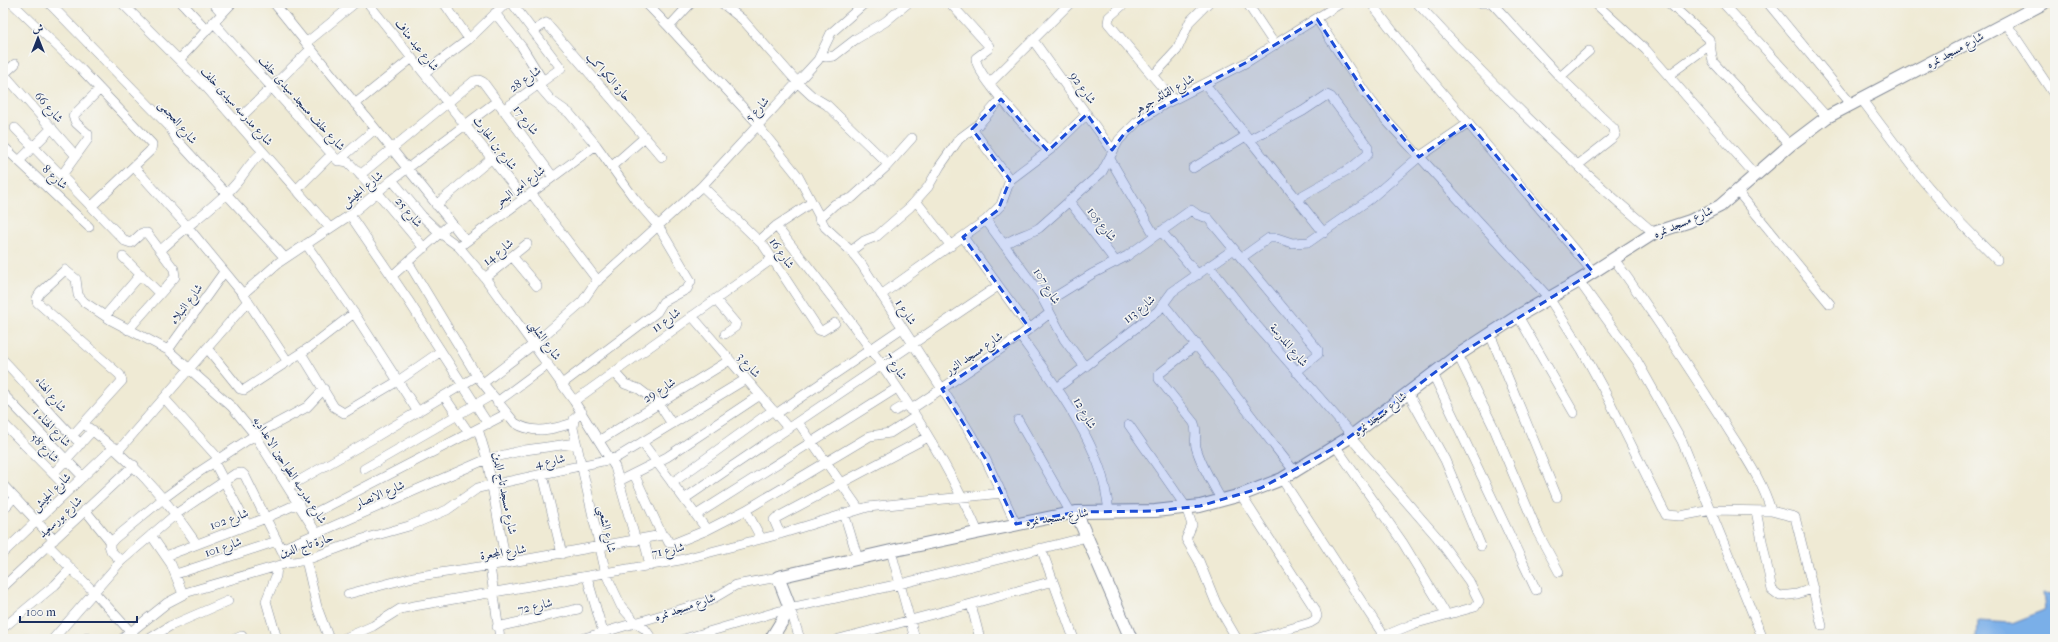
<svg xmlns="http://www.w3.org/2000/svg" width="2058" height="642" font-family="'IM FELL French Canon',Amiri,serif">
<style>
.water{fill:#7aafe8;stroke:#4a6fa3}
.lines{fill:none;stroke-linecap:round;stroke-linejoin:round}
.street-casing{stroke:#858c99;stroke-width:10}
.secondary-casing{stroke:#858c99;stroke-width:14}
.street{stroke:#fff;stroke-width:9}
.secondary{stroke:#fff;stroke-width:12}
.marked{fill:#1d4ed8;fill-opacity:0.2;stroke:#1d4ed8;stroke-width:3;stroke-dasharray:8 5;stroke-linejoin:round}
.labels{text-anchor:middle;stroke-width:3;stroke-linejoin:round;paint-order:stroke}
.street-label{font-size:12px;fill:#1b2f5e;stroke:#f6f6f2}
</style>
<rect width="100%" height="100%" fill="#f6f6f2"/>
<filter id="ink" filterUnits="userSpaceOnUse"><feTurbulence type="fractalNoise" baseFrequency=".025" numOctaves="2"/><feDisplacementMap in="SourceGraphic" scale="8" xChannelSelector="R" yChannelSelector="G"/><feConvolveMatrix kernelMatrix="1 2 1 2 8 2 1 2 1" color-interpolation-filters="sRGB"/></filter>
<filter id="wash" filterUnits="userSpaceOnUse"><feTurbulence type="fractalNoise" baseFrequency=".012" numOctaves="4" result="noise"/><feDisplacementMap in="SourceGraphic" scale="16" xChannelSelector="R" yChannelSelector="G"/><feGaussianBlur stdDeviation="0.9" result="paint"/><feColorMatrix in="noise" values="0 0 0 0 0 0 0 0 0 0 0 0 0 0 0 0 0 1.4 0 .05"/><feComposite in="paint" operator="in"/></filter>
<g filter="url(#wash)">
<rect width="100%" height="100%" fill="#efead4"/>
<path class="water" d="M2043,593L2055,594V639H1941H1977L1978,621L2012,623L2045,610Z"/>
</g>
<g filter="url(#ink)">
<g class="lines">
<defs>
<path id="street" d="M12,3L80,68L152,144L151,150L92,206
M49,3L169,126L177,140L285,258
M122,3L207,88L330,228
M182,3L206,29
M213,3L222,13
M274,3L466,241
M368,3L524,199
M444,3L469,39
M646,3L669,27
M691,3L669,27L759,125
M722,3L743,20L798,83L812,96L827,105L888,164
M950,3L989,46L988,49L976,58C974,74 1036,137 1048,151
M1125,3L1109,17L1108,23L1173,100
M1247,3L1275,45
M1371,3L1415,60L1593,272
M1417,3C1491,84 1570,162 1654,233
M1479,3H1486
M1492,3L1560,77L1614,129L1615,135L1611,139L1578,165
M1595,3L1646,50L1756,176
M1669,3L1709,39L1713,62L1790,145
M1723,3L1827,117
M1768,3L1852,105
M495,13L522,47L543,81
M1317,19L1364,91L1385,119L1549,298L1582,350L1606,394L1666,515L1680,516L1712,510L1771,511C1763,481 1742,452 1726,426C1690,369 1653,313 1614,259
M213,22L337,160L348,162L377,192L424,248
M2006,23L2055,96
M535,30L546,23L662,157
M1033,40L1113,151
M306,43L355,3
M821,55L826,57L834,56L856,39L885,22L908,3
M179,60L232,3
M424,73L469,39L506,3
M4,74L76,156
M3,75L15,64
M1669,75L1711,44
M1153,76L1177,50L1190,21L1208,3
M1560,77L1589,51
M990,83L1070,3
M1205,84L1324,233
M538,85L552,101L569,113L596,145L634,198L659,227L691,281L687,289L663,302L657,312L562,384
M1862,100L1919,176L1949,211L1997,260
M355,104L412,58
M503,110L561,68L512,3
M236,122L311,49
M758,126L798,176L825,227L851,251L862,265L966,426L985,458L1016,524
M15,128L125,241L131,243L142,233H147L174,269L175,277L128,330
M972,129L1010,180
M1249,140L1303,111L1327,95L1331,97L1368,147V154L1351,168L1298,198
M3,146L89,227
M1110,159L1155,236
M19,161L52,128
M338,161L375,129
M134,167L187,226L243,294L288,362
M611,167L645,137
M1193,168L1246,136
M62,175L88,139V134L76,123L73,116L100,89
M360,175L474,81L479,80L483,82L553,177
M392,180L422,216L440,233L459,247L485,278L574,401L615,467L636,541
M702,186L764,246L819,330L822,331L835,323
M296,190L332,154
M1738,192L1830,304
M531,193L598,281
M916,201L951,246
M1069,201L1116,262
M436,205L492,158
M350,215L408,300L488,424
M819,219L835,204L852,198L886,167L912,138
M986,220L1040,294L1064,339L1085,367
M776,226C852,321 929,420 978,532
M1161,231L1198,275
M963,237L1030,329
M759,241L776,226L811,203
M306,244L354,313L418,412
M463,244L596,145
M1004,245C1016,236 1027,235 1039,228L1102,172L1119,140L1137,122L1165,104L1247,62L1341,3
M161,250C183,229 209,211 231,189C243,178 249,162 262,153
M851,251L864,241L877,236L910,207L928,187L940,166L959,139L979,124L1001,99
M512,256L537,286
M123,257L160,294
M1241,258L1269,238H1277L1292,243L1309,242L1370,199L1419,157L1469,123
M408,262L477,376L515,423C534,435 554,429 573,423
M1210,267L1251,319L1352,435
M392,276L451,223
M485,278L527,244
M1579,281L1637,361L1682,441L1763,639
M243,294L278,263L350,215L392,180L497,101
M881,295L986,220L1001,205L1010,180L1051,149L1087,114
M715,299L736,324L735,327L725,334
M1045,303L1092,274L1127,256L1191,210L1198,215L1208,218L1318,350V354L1296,372
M1164,305C1209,359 1251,417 1295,472
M105,316L141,274
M692,316L789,429
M1518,316L1574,413
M1490,334L1557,497
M1020,336C1048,375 1085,424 1100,469C1105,483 1107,497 1109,511
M1197,344L1159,374V379L1194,423C1198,432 1194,439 1196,447C1201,466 1213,484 1222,501
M207,348L240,389L244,390L310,347L354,313
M168,350L224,272
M301,353L334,407L344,413L398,381L441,351
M1458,355L1493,426L1538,533L1559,572
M3,360C30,387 52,418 81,444
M614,372L625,384L639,389L659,404L672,424
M1433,374L1536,590
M483,383L534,344L582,302L595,283L702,186L818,60L831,33L865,3
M1057,388L1158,311L1172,292L1234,249
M1408,393L1445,460L1481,546
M3,394L83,477
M444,396L469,433
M164,398L219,459
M574,401L772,259
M497,402L548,364
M910,410L1020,336L1050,313
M895,411L907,404
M582,412L574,419L573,428L606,574L621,606L636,623L645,629L652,639
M776,414L902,328
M1018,420L1071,513
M798,422L859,509
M3,423L69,490
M84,424C132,461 162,493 196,543
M1129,425L1186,507L1192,525L1186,539L1199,561L1216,603L1237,639
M478,429L487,459L506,563
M72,436L122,381L120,375L37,302V298L40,293L65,270L76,279L78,295L84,302L111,320L168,350L232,407L255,435L317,534
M1350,437L1437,537L1469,581L1479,601L1475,607L1413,624L1377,639
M600,440L730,360
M642,442L707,530
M1336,447L1403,543L1446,614
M118,451L248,301
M214,462L247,525
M364,469L492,395
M53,474L93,430
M634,474L662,535L666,537L669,543H675L707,530L746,510L870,436L890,433L915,417
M543,475L562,554
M1282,479L1384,636
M621,480L667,457L760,395
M672,483L773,410
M3,485L54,540
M288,487L372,439L477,376
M1241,495L1315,609L1317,616L1315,620L1310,623L1255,639
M684,499L998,286
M3,510L14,497
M85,510L111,542
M746,510L761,538
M1756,511L1772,590L1780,596L1797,594L1814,588
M1771,511L1795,517L1822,626
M844,513L858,559
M696,515L897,388
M307,517L506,414
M780,534L774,520L776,518L928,437
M151,535L171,564L183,594
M644,539L650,566
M48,545L94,592L137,639
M1041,548L1074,639
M281,549L487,459L525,450L576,443
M891,551L915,639
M3,553L114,447
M166,556L266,518L299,503
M306,560L317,607L329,639
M121,561L111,551L109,545L114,539L164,498L199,472L255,435L307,407L324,389
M490,566L500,639
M176,574L277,541
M587,577L603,632
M3,587L134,465
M348,594L413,577L506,563L662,535
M790,608L800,639
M497,627L578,609
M3,628L55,585L71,568
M53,639L121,561L176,514L235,474L242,473L245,476L288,563
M86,639L87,638
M122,639L167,603L188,592L288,563L306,560L363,539L409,526L447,510L478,488L616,458L746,379
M149,639L170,626L228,601
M235,639L242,636
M277,639L266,601L276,576L277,566
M343,639L373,626L400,609L414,606L680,560L780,534L868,507L1002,493
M581,639L709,601L736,585L778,577
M684,639L790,608L900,584L1087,537
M839,639L971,604
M980,639L971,604L1053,581"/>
<path id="secondary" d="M1076,512L1131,639
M771,639L790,608L778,577L891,551L1076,512L1155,511L1200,506L1241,495L1282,479L1350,437L1458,355L1518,316L1579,281L1654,233L1690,221L1720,206L1790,145L1827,117L2044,3"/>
</defs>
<use href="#street" class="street-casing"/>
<use href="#secondary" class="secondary-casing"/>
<use href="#street" class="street"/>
<use href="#secondary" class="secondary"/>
</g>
</g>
<path class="marked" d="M1317,19L1364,91L1419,157L1469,123L1593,272L1458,355L1336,447L1261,488L1200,506L1155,511L1076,512L1016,524L985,458L942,389L1030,329L963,237L998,210L1010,180L972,129L1001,99L1048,151L1087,114L1112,150L1124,134L1151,113L1247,62Z"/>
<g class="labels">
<g class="street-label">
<text transform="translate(417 45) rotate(51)" y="4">شارع عبد مناف</text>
<text transform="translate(1955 50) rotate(-28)" y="4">شارع مسجد نمره</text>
<text transform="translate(609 77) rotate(48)" y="4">حارة الكواكب</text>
<text transform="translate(525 79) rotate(-35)" y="4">شارع 28</text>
<text transform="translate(1083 88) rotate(54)" y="4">شارع 92</text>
<text transform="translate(1164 94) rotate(-30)" y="4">شارع القائد جوهر</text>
<text transform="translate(302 103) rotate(48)" y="4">شارع خلف مسجد سيدى خلف</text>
<text transform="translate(237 106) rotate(48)" y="4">شارع مدرسه سيدى خلف</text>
<text transform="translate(49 107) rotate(49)" y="4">شارع 66</text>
<text transform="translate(757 109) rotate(-47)" y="4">شارع 5</text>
<text transform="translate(526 120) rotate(53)" y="4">شارع 17</text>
<text transform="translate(178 122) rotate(50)" y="4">شارع العجمى</text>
<text transform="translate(495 143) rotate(52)" y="4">شارع بن الحارث</text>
<text transform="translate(55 177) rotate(42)" y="4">شارع 8</text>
<text transform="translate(520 186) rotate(-37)" y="4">شارع امير البحر</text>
<text transform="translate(362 189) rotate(-39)" y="4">شارع الجيش</text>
<text transform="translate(409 212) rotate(50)" y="4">شارع 25</text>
<text transform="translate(1683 222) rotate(-23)" y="4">شارع مسجد نمره</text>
<text transform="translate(1102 224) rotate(52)" y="4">شارع 105</text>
<text transform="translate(498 252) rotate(-39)" y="4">شارع 14</text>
<text transform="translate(782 253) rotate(55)" y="4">شارع 16</text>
<text transform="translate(1047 286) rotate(58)" y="4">شارع 107</text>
<text transform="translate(186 304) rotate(-54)" y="4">شارع النبلاء</text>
<text transform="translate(1139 309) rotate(-39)" y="4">شارع 113</text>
<text transform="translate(906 312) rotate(57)" y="4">شارع 1</text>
<text transform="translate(666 320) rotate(-36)" y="4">شارع 11</text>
<text transform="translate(545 340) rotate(54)" y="4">شارع الشلبى</text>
<text transform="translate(1289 345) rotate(50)" y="4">شارع المدرسة</text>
<text transform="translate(974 353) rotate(-34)" y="4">شارع مسجد النور</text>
<text transform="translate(749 365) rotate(49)" y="4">شارع 3</text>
<text transform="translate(896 366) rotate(55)" y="4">شارع 7</text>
<text transform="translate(659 390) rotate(-32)" y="4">شارع 29</text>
<text transform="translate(51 394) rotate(51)" y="4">شارع الهناء</text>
<text transform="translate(1085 413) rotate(61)" y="4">شارع 12</text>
<text transform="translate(1380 414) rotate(-38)" y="4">شارع مسجد نمره</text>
<text transform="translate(52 427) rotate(46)" y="4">شارع الهناء 1</text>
<text transform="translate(45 448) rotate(46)" y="4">شارع 58</text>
<text transform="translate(550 461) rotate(-12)" y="4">شارع 4</text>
<text transform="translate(290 470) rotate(57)" y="4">شارع مدرسه الطواحين الاعداديه</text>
<text transform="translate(51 492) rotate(-44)" y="4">شارع الجيش</text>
<text transform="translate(505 493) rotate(79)" y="4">شارع مسجد تاج الدين</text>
<text transform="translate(380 494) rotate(-23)" y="4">شارع الانصار</text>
<text transform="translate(60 517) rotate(-43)" y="4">شارع بورسعيد</text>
<text transform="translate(1057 517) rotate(-9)" y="4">شارع مسجد نمره</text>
<text transform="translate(229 519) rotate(-20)" y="4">شارع 102</text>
<text transform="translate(607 529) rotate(77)" y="4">شارع الشعبى</text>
<text transform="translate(306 545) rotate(-17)" y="4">حارة تاج الدين</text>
<text transform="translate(223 547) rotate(-19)" y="4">شارع 101</text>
<text transform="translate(668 550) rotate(-12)" y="4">شارع 71</text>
<text transform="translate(503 552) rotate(-9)" y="4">شارع المجعرة</text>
<text transform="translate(535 606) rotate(-13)" y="4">شارع 72</text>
<text transform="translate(685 607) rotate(-19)" y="4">شارع مسجد نمره</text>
</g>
</g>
<rect width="2058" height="642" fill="none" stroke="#f6f6f2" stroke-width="16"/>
<g transform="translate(38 38)" stroke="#f6f6f2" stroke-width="3" paint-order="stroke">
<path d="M0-3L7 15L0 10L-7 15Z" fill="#1b2f5e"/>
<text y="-6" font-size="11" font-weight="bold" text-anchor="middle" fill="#1b2f5e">ش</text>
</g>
<path d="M20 616v6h117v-6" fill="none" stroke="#1b2f5e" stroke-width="2"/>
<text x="26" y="616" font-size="12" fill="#1b2f5e" stroke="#f6f6f2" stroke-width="3" paint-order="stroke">100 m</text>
</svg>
